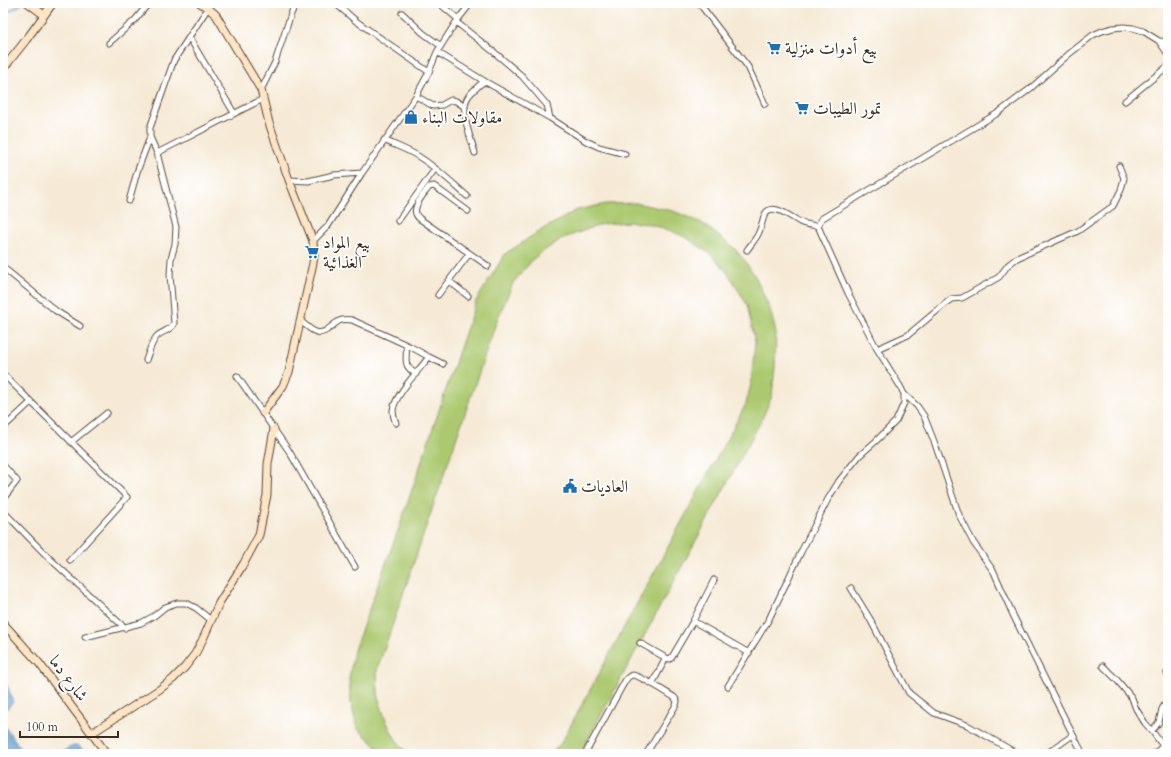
<svg xmlns="http://www.w3.org/2000/svg" width="1171" height="757" font-family="Cardo,Amiri,serif">
<style>
.green{fill:#acc96f;stroke:#747a46}
.water{fill:#65a1d5;stroke:#50667a}
.lines{fill:none;stroke-linecap:round;stroke-linejoin:round}
.stream{stroke:#65a1d5;stroke-width:2}
.street-casing{stroke:#57473a;stroke-width:7}
.secondary-casing{stroke:#57473a;stroke-width:9}
.street{stroke:#fff;stroke-width:5}
.secondary{stroke:#fde5c5;stroke-width:7}
.labels{text-anchor:middle;stroke-width:3.5;stroke-linejoin:round;paint-order:stroke}
.poi-label{font-size:17px;fill:#3b2a1e;stroke:#fff;text-anchor:start}
.street-label{font-size:17px;fill:#3b2a1e;stroke:#fff}
</style>
<rect width="100%" height="100%" fill="#fff"/>
<filter id="ink" filterUnits="userSpaceOnUse"><feTurbulence type="fractalNoise" baseFrequency=".025" numOctaves="2"/><feDisplacementMap in="SourceGraphic" scale="8" xChannelSelector="R" yChannelSelector="G"/><feConvolveMatrix kernelMatrix="1 2 1 2 8 2 1 2 1" color-interpolation-filters="sRGB"/></filter>
<filter id="wash" filterUnits="userSpaceOnUse"><feTurbulence type="fractalNoise" baseFrequency=".012" numOctaves="4" result="noise"/><feDisplacementMap in="SourceGraphic" scale="16" xChannelSelector="R" yChannelSelector="G"/><feGaussianBlur stdDeviation="0.9" result="paint"/><feColorMatrix in="noise" values="0 0 0 0 0 0 0 0 0 0 0 0 0 0 0 0 0 1.4 0 .05"/><feComposite in="paint" operator="in"/></filter>
<g filter="url(#wash)">
<rect width="100%" height="100%" fill="#f6ead6"/>
<path class="green" d="M636,203L673,211L702,223L734,248L745,261L756,278L770,309L776,333L775,367L772,396L762,419L580,754H551L561,743L573,721L746,404L751,384L755,342L747,305L733,281L722,266L709,253L687,238L669,230L649,224L630,222L602,224L561,239L534,258L513,283L497,320L377,670C378,679 377,690 379,699C384,718 393,741 409,754H381L374,744L357,728L351,703L349,679L354,650L400,525L476,301L505,254L538,232L577,210L606,204Z"/>
<path class="water" d="M3,682L8,687L13,702L5,711L3,709Z
M3,724L25,754H3Z
M74,746H79L86,754H59L68,748Z"/>
<g class="lines">
<path class="stream" d="M3,15L23,3"/>
</g>
</g>
<g filter="url(#ink)">
<g class="lines">
<defs>
<path id="street" d="M335,3L356,21L429,72
M439,3L458,19
M699,3L748,67L765,104
M402,13L423,33L441,46
M456,22L494,52L522,76L547,105L550,118
M189,37L234,113
M1159,41L1168,54
M109,43L135,20L149,3
M437,52L484,81L550,118L586,141L599,147L625,154
M261,90L275,62L291,14L296,3
M416,96L433,106L442,105L451,100L456,101L465,107
M1125,101L1168,66
M384,140C394,145 406,149 416,155C435,166 451,182 467,196
M157,153L263,99
M475,153C471,138 459,111 468,97C472,91 479,86 484,81
M289,180L308,181L334,175L362,173
M129,201L137,172L150,137
M468,211L434,186L429,187C423,196 408,210 420,219L488,266
M398,221L435,169
M313,241L328,226L362,173L416,96L429,72L437,52L456,22L471,3
M747,250C751,244 757,238 759,232C762,226 762,220 765,214C772,201 792,218 800,222C806,225 812,225 818,226
M3,266L5,269L56,311L80,326
M449,281L468,296
M438,295L469,254
M300,321C305,324 310,330 316,332C325,335 332,325 339,321C343,319 347,319 352,320L411,347L429,357L443,364
M406,345C408,360 401,364 416,374
M877,349L908,335L951,299L962,298L999,277L1008,265L1017,258L1078,231L1113,206L1121,190L1124,178L1119,166
M146,360C149,352 151,343 157,336C162,331 171,331 174,323L170,275L171,259L175,244L176,227L157,153L150,137V128L174,60L208,8
M3,374L127,497L70,560
M237,376L289,451L355,567
M904,394L917,406L924,416L935,444L959,515L973,542L994,572L1014,617L1069,727L1083,754
M396,423C394,419 393,415 393,410C395,395 419,370 429,357
M3,428L31,402
M71,442L107,413
M3,465L17,481L3,499
M3,511L47,556L125,628
M851,588L870,619L909,693L934,713L967,725L1018,754
M693,621L749,653
M85,637L141,623L154,616L165,607L177,603H186L196,608L211,620
M640,643L666,658L670,659L672,657L693,621L714,580
M1103,666L1117,680L1132,698L1136,709L1145,723L1152,731L1163,746
M1167,673L1168,675
M652,684L666,658
M728,686L769,619L801,552L828,499L839,481L859,456L876,441L896,421L904,403V394L900,386L877,349L848,293L821,233L818,226L821,219L998,113L1031,88L1069,54L1093,35L1102,31L1113,28L1123,27L1133,28L1143,31L1159,41L1168,42
M1152,731L1159,722L1162,709L1168,699
M585,754L625,681C627,678 629,676 632,675C640,675 667,693 674,697L677,701L676,705L646,754
M1046,754L1073,735
M1154,754L1168,742"/>
<path id="secondary" d="M28,3L44,15
M200,3L208,8L216,15L261,90L269,123L289,180L313,241L314,256L313,263L289,372L283,386L263,413
M3,69L26,40L53,3
M3,623L39,663L107,754
M92,733L160,689L173,679L185,667L195,654L203,639L219,603L244,563L259,535L267,495L268,464L274,429"/>
</defs>
<use href="#street" class="street-casing"/>
<use href="#secondary" class="secondary-casing"/>
<use href="#street" class="street"/>
<use href="#secondary" class="secondary"/>
</g>
</g>
<defs>
<symbol id="supermarket-bare" viewBox="-9 -9 18 18"><path d="M-6-5.5h2.5l.6 2H6L4.5 2H-2.5L-4.4-4H-6ZM-1.5 3.2a1.3 1.3 0 1 0 .1 0ZM3 3.2a1.3 1.3 0 1 0 .1 0Z" fill="#1f6fb2" stroke="#fff" stroke-width="2.5" paint-order="stroke"/></symbol>
<symbol id="shop-bare" viewBox="-9 -9 18 18"><path d="M-5-2.5h2.3a2.7 3.5 0 0 1 5.4 0H5L5.5 6h-11ZM-1.5-2.5h3a1.5 2.3 0 0 0-3 0Z" fill="#1f6fb2" stroke="#fff" stroke-width="2.5" paint-order="stroke"/></symbol>
<symbol id="civic-bare" viewBox="-9 -9 18 18"><path d="M-.6-6.5H3V-4.5H.6V-3L4-1V1h2V6H-6V1h2V-1L-.6-3ZM-1.2 2.5V6h2.4V2.5Z" fill="#1f6fb2" stroke="#fff" stroke-width="2.5" paint-order="stroke"/></symbol>
</defs>
<g fill-rule="evenodd">
<use href="#supermarket-bare" x="764" y="38" width="20" height="20"/>
<use href="#supermarket-bare" x="792" y="98" width="20" height="20"/>
<use href="#shop-bare" x="401" y="107" width="20" height="20"/>
<use href="#supermarket-bare" x="302" y="242" width="20" height="20"/>
<use href="#civic-bare" x="560" y="476" width="20" height="20"/>
</g>
<g class="labels">
<g class="poi-label">
<text x="785" y="54">بيع أدوات منزلية</text>
<text x="813" y="114">تمور الطيبات</text>
<text x="422" y="123">مقاولات البناء</text>
<text x="323" y="248">بيع المواد<tspan x="323" dy="20">الغذائية</tspan></text>
<text x="581" y="492">العاديات</text>
</g>
<g class="street-label">
<text transform="translate(69 678) rotate(53)" y="6">شارع دما</text>
</g>
</g>
<rect width="1171" height="757" fill="none" stroke="#fff" stroke-width="16"/>
<path d="M20 731v6h98v-6" fill="none" stroke="#3b2a1e" stroke-width="2"/>
<text x="26" y="731" font-size="12" fill="#3b2a1e" stroke="#ffffff" stroke-width="3" paint-order="stroke">100 m</text>
</svg>
